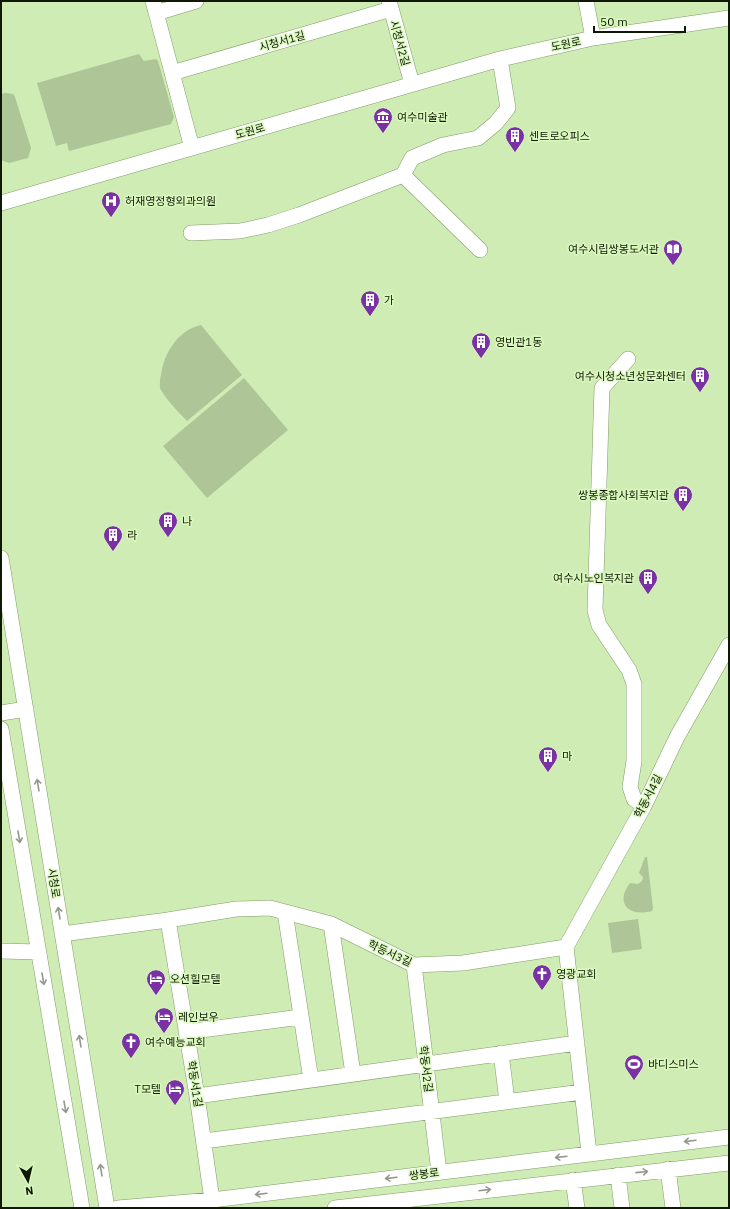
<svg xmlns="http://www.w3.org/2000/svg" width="730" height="1209" font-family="'IBM Plex Sans','Noto Sans KR',sans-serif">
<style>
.green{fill:#adc597}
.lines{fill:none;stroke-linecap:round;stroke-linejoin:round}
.minor-casing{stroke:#819c67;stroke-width:16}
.minor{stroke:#fff;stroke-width:15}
.oneway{stroke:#93978e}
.labels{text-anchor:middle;stroke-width:3;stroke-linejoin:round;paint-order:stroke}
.street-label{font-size:11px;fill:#0e1804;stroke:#dbf9bf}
.poi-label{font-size:11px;fill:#0e1804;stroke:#dbf9bf;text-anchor:start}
</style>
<rect width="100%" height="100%" fill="#ceecb3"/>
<path class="green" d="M139,54L144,61L156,59L158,61L174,117L171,124L69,151L67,143L56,146L37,83Z
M5,93L13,94L15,97L31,148L28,158L9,163L1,160V94Z
M201,325L242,375L187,421C179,412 167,401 161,390C159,387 160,379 161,375C164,353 178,330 201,325Z
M244,378L288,430L207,498L163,446Z
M645,857H647L653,908L652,911C630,917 614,904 630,883L638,884L642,881L643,877L639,873Z
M638,919L642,949L612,953L608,923Z"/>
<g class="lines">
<defs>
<path id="minor" d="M153,1L192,148
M389,1L412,84
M586,1L593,38
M156,13L196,1
M172,73L391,9
M403,175L480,250
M1,203L500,59L593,38L729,18
M191,233L240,231L268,225L299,215L403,175L412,158L443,145L478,138L496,123L508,108L500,59
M628,359L602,388L595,610L599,625L629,670L634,684V761L630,787L634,799L644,806
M1,558L107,1208
M1,713L26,709
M1,729L82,1208
M285,912L311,1080
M168,920L197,1096L212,1200
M331,924L353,1074
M62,934L168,920L236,909L270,908L331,924L414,965L463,963L566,947L589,1153
M566,947L644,806L677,737L729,645
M1,951L39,952
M414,965L439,1172
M186,1032L301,1017
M501,1053L507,1101
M197,1096L577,1043
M204,1141L582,1092
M668,1169L673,1208
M618,1175L622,1208
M573,1180L577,1208
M118,1208L212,1200L729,1137
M335,1208L729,1163"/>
</defs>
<use href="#minor" class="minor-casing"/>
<use href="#minor" class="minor"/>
</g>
<defs><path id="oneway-shaft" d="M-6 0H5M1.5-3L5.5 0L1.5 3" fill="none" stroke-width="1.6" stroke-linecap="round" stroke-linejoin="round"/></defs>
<g class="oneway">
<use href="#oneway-shaft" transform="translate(38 785) rotate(-99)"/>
<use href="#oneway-shaft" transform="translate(19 837) rotate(80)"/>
<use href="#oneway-shaft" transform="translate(59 913) rotate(-99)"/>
<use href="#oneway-shaft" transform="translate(43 979) rotate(80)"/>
<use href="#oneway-shaft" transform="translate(80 1041) rotate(-99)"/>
<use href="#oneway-shaft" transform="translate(65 1107) rotate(80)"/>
<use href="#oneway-shaft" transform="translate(690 1141) rotate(173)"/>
<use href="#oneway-shaft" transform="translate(561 1157) rotate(173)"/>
<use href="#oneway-shaft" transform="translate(101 1170) rotate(-99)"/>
<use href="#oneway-shaft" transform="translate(642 1172) rotate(-6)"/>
<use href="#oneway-shaft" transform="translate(391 1178) rotate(173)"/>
<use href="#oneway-shaft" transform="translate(485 1190) rotate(-7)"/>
<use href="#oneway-shaft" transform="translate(261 1194) rotate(173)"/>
</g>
<defs>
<symbol id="museum-pin" viewBox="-11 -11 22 30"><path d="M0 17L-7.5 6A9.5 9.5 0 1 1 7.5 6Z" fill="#7a31a4" stroke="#dbf9bf"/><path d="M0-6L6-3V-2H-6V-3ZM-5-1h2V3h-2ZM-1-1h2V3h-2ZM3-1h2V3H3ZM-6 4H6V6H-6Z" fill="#fff"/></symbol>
<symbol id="building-pin" viewBox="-11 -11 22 30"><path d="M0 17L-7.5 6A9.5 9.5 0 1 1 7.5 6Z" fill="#7a31a4" stroke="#dbf9bf"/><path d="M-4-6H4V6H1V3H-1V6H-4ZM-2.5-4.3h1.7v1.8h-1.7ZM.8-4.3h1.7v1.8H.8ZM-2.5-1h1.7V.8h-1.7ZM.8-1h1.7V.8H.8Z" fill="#fff"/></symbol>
<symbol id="hospital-pin" viewBox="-11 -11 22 30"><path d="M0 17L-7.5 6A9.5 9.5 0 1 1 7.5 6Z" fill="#7a31a4" stroke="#dbf9bf"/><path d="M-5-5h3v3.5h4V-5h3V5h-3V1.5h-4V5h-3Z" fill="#fff"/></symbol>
<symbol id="library-pin" viewBox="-11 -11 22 30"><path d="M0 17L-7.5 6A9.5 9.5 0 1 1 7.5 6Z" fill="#7a31a4" stroke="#dbf9bf"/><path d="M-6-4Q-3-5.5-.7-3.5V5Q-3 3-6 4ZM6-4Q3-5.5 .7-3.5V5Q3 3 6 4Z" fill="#fff"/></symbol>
<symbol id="church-pin" viewBox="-11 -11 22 30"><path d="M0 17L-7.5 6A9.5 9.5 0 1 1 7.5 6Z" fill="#7a31a4" stroke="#dbf9bf"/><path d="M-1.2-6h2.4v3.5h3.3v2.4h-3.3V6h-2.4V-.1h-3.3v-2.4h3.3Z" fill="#fff"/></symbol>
<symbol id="hotel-pin" viewBox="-11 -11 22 30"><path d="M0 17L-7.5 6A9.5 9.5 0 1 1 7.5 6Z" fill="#7a31a4" stroke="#dbf9bf"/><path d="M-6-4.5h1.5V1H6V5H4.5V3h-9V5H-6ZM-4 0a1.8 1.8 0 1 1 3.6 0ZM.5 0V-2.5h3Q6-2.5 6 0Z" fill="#fff"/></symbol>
<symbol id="stadium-pin" viewBox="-11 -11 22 30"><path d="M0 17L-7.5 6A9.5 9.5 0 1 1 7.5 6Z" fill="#7a31a4" stroke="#dbf9bf"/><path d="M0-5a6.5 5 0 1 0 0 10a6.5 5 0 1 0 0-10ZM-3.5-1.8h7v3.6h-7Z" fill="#fff"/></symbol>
</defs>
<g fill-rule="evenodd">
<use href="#museum-pin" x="372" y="106" width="22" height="30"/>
<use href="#building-pin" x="504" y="125" width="22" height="30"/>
<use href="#hospital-pin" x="100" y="190" width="22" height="30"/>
<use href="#library-pin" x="662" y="238" width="22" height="30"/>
<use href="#building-pin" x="359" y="289" width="22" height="30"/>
<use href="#building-pin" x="470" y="331" width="22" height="30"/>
<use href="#building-pin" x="689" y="365" width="22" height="30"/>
<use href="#building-pin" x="672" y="484" width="22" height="30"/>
<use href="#building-pin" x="157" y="510" width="22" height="30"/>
<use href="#building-pin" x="102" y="524" width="22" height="30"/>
<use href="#building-pin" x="637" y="567" width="22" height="30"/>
<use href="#building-pin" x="537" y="745" width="22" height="30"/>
<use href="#church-pin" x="531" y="963" width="22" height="30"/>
<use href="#hotel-pin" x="145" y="968" width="22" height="30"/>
<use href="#hotel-pin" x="153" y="1006" width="22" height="30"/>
<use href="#church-pin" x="120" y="1031" width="22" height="30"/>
<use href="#stadium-pin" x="623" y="1053" width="22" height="30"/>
<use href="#hotel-pin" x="164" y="1078" width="22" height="30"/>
</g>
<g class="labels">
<g class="street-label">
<text transform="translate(282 41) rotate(-16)" y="4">시청서1길</text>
<text transform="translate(400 43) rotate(74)" y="4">시청서2길</text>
<text transform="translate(566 44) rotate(-12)" y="4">도원로</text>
<text transform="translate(250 131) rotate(-16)" y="4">도원로</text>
<text transform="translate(648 796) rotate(-63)" y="4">학동서4길</text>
<text transform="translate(54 883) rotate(81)" y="4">시청로</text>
<text transform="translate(390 953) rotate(25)" y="4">학동서3길</text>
<text transform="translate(426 1069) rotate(83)" y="4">학동서2길</text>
<text transform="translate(195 1084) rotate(81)" y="4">학동서1길</text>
<text transform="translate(424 1174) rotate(-7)" y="4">쌍봉로</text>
</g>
<g class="poi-label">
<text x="397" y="121">여수미술관</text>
<text x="529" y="140">센트로오피스</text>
<text x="125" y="205">허재영정형외과의원</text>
<text x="659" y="253" text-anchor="end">여수시립쌍봉도서관</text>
<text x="384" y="304">가</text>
<text x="495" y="346">영빈관1동</text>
<text x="686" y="380" text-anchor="end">여수시청소년성문화센터</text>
<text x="669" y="499" text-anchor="end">쌍봉종합사회복지관</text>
<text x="182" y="525">나</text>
<text x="127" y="539">라</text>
<text x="634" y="582" text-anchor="end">여수시노인복지관</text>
<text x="562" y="760">마</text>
<text x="556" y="978">영광교회</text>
<text x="170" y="983">오션힐모텔</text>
<text x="178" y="1021">레인보우</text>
<text x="145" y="1046">여수예능교회</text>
<text x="648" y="1068">바디스미스</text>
<text x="161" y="1093" text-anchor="end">T모텔</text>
</g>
</g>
<rect width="730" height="1209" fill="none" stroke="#0e1804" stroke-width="4"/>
<g transform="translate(28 1181) rotate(172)" stroke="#dbf9bf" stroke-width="3" paint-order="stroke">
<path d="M0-3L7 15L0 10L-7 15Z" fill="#0e1804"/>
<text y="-6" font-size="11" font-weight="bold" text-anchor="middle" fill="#0e1804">N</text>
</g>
<path d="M594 26v6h91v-6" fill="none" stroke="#0e1804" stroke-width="2"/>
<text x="600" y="26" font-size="12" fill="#0e1804" stroke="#dbf9bf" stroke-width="3" paint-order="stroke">50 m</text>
</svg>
